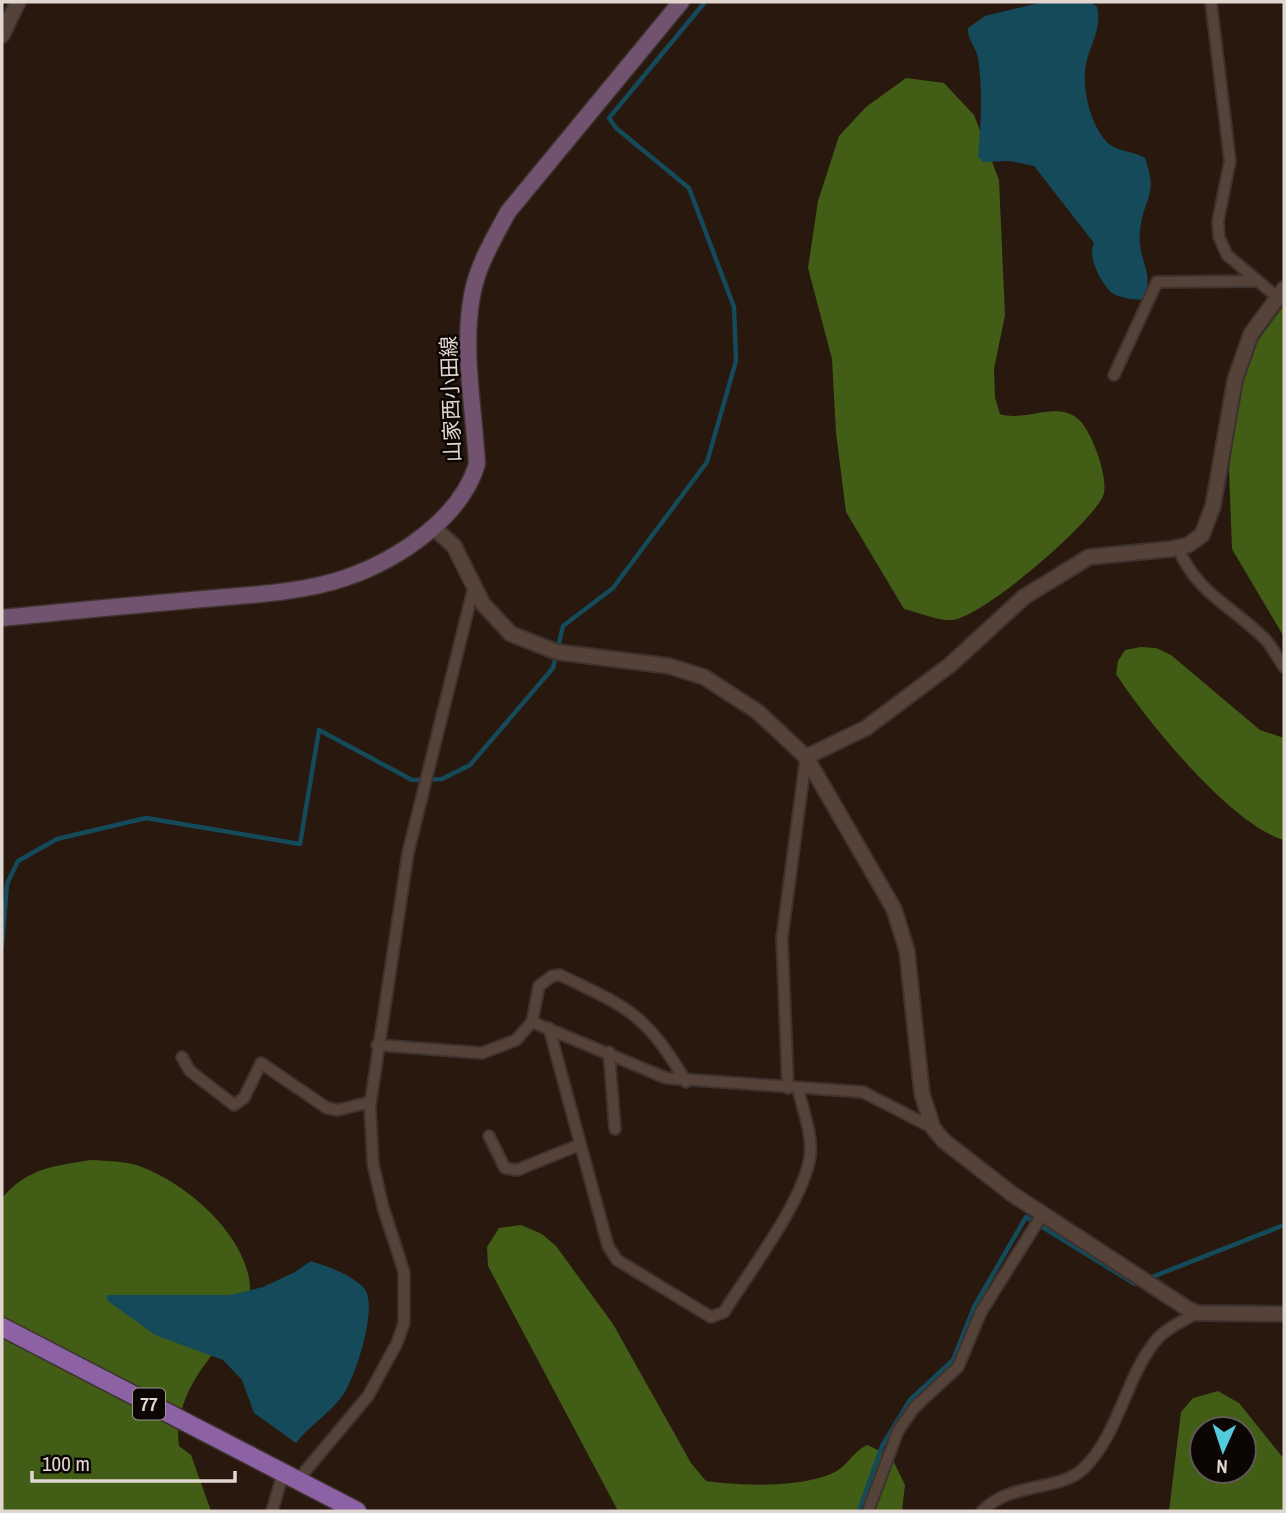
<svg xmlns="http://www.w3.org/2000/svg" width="1286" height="1513" font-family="'Archivo Narrow','Noto Sans JP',sans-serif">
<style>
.forest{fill:#415d16;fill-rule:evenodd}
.water{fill:#144a5a}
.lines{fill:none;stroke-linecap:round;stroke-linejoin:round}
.stream{stroke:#144a5a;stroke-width:4.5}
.minor-casing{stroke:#3e322e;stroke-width:14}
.tertiary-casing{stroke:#3e322e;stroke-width:18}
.secondary-casing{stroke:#3e322e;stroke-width:19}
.primary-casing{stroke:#3e322e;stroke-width:21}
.minor{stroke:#554238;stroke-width:10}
.tertiary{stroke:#554238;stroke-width:14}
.secondary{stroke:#71526f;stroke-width:16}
.primary{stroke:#8c62a5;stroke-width:18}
.labels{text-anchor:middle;stroke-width:5;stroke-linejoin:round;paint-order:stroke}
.shield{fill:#0b0503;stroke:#a19792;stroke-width:2}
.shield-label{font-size:19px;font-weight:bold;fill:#e1d6d0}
.street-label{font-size:21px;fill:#e1d6d0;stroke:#0b0503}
</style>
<rect width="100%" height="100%" fill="#28180e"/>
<path class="forest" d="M906,78L944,83L974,115L999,180L1005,315L994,369L995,398L1000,414C1025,422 1055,401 1077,418C1091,428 1110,480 1103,496C1091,524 981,619 951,620C937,621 918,612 904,609L846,512L836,433L832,359L808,268L818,201L839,136L866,107Z
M1284,305V637L1232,549L1229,469L1241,386L1251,350Z
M1141,647L1156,648L1171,655L1260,730L1284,738V840C1231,825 1146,720 1116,674L1118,661L1125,650Z
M91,1160C106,1161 125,1161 139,1166C191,1184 267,1251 247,1312C244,1321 234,1329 227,1337C201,1367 173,1403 179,1446L191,1455L211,1511H2V1198C28,1168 53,1166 91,1160Z
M521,1225L542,1234L556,1246L613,1324L691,1463L706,1481C741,1486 800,1488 833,1473C847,1467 853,1451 867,1445L891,1456L905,1485L902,1511H618L488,1266L487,1247L499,1228Z
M1218,1391L1239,1403L1284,1459V1511H1169L1181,1412L1193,1398ZM1244,1429V1471H1202V1429Z"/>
<path class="water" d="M1043,2H1091L1097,7C1102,26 1092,42 1087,60C1080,83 1090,127 1109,144C1119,152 1134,151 1145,158C1159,197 1143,197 1140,232C1137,261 1155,269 1144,300C1134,299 1121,299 1112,293C1101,283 1087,257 1094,243L1034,166L1010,161L983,162L978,157C981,123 983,92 978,58C976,47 967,40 968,28L985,16Z
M311,1261C329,1267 350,1274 364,1288C379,1305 356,1374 345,1392C333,1411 310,1425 296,1443L254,1413L242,1380L223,1360L155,1335L108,1301L106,1295H230L263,1287L295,1272Z"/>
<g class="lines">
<path class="stream" d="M2,945L7,884L18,861L57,839L146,818L300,844L319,730L412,780L442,779L470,765L553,668L563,626L613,588L707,462L736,361L734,307L689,188L616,128L609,118L705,2
M1147,1279L1284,1225
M859,1511L882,1446L910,1400L953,1360L974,1307L1026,1217L1135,1284L1139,1282"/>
<defs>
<path id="minor" d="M1211,2L1230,161L1218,221L1219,237L1227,255L1278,298
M1114,375L1157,282L1256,281
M1178,547C1194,591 1234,608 1265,639C1272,647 1278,658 1284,667
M532,1022L539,986L552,976L560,975C629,1008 646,1014 686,1082
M549,1028L608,1246L617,1260L711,1317L724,1312C749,1272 803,1202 810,1157C813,1136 803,1110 798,1089
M377,1045L482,1053L516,1040L532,1022L666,1078L863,1092L933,1128
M609,1052L615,1129
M182,1057L190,1071L234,1105L244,1098L261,1063L327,1108L338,1110L370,1102
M788,1088L782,938L806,757
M489,1136L505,1168L517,1170L579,1145
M297,1481L368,1396L397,1343L404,1323V1272L383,1207L373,1164L370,1106L408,853L474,586
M272,1511L283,1474
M868,1511L898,1431L914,1408L958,1367L981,1312L1042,1215
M982,1511C1012,1481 1058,1492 1083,1469C1118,1436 1125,1380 1154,1343C1164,1329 1183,1321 1197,1313"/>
<path id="tertiary" d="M2,35L18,2
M434,528L454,546L483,604L511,634L557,652L669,666L704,677L758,712L806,757L894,909L907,951L922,1094L933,1128L944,1141L1012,1194L1188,1309L1197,1313L1284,1314
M806,757L866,728L950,665L1024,597L1089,557L1171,549L1188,545L1202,535L1213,506L1235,380L1251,334L1284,289"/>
<path id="secondary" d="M2,618C69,611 136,605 203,599C249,595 301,593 345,578C398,560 461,518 477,464C474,410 462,349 472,296C477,266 494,238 508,212L681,2"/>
<path id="primary" d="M2,1327L357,1511"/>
</defs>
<use href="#minor" class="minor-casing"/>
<use href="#tertiary" class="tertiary-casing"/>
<use href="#secondary" class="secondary-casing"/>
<use href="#primary" class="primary-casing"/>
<use href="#minor" class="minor"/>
<use href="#tertiary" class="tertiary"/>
<use href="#secondary" class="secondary"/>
<use href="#primary" class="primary"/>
</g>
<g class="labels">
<rect class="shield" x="133" y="1388.5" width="32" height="31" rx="5"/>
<g class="shield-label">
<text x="149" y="1411">77</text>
</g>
<g class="street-label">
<text transform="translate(451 399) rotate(-92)" y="7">山家西小田線</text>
</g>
</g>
<rect width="1286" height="1513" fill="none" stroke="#e1d6d0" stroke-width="7"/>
<g transform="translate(1223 1450) rotate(183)"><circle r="33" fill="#0b0503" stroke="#615955" stroke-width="2"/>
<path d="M0-5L12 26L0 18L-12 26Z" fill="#54cadd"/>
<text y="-10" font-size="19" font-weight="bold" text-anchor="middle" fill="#e1d6d0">N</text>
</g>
<path d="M32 1471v10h203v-10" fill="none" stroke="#e1d6d0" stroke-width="3.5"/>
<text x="42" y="1471" font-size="21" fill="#e1d6d0" stroke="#0b0503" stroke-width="5" paint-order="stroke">100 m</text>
</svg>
